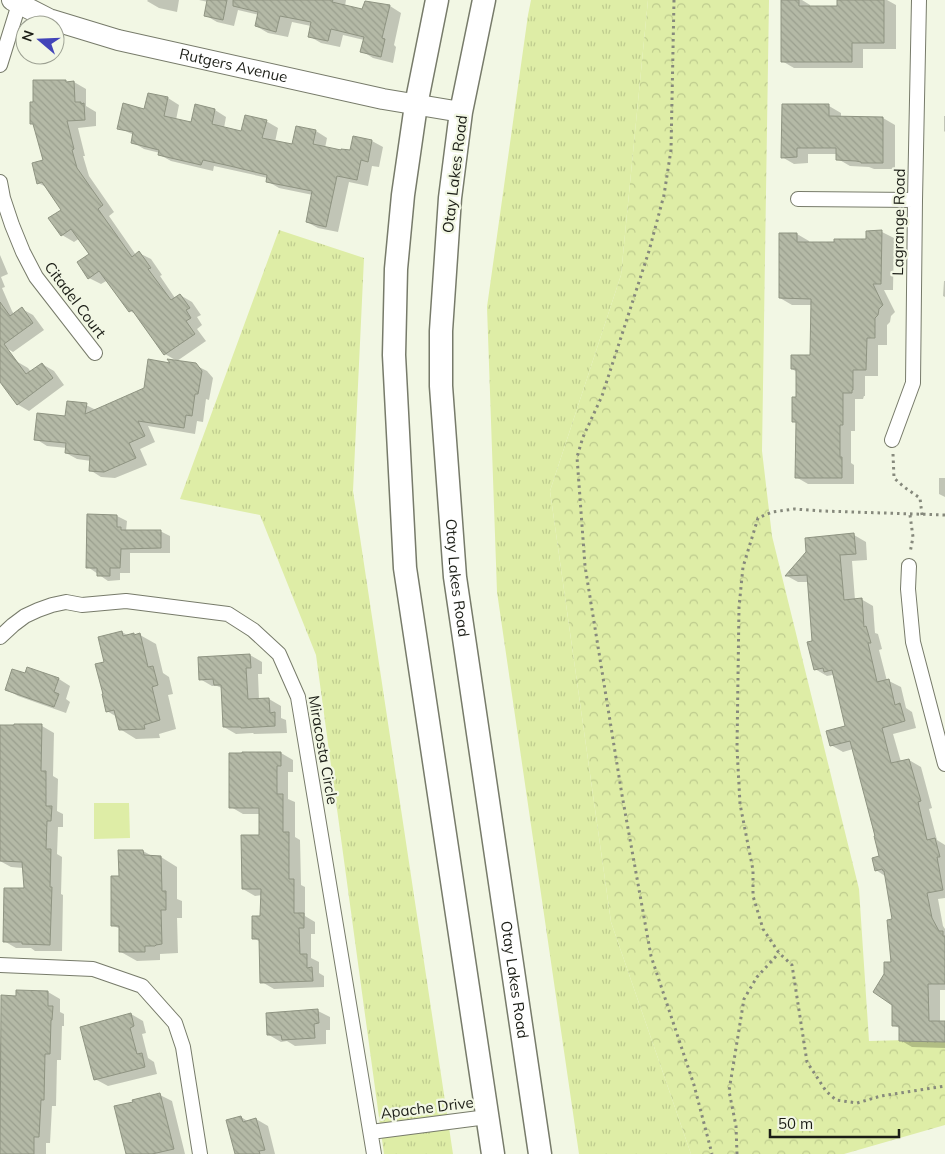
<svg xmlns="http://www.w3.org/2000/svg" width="945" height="1154" font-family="Mulish,sans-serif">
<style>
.grass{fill:url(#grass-tufts)}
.park{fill:url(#park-crowns)}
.pitch{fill:#deeda6}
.shadow{fill:#0003}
.building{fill:url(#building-back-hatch);stroke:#8f9482}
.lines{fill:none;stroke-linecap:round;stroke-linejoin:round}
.minor-casing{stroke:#777b6a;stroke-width:16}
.secondary-casing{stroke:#777b6a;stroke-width:22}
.primary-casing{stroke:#777b6a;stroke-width:25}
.path{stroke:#86897c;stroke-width:3;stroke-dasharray:2.5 4;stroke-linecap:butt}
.minor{stroke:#fff;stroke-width:14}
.secondary{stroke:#fff;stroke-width:20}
.primary{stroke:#fff;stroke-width:22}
.labels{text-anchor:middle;stroke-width:4.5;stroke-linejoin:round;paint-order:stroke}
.street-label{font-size:15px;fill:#1b1d16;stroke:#f2f7e4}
</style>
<defs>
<pattern id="grass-tufts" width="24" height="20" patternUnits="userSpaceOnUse" patternTransform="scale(1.25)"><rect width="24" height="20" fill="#deeda6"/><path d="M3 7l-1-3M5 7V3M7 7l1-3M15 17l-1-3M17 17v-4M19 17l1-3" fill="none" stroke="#becb8e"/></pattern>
<pattern id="park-crowns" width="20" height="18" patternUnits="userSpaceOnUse" patternTransform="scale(1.25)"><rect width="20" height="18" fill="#deeda6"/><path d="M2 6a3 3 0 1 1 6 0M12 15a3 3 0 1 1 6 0" fill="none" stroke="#becb8e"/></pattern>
<pattern id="building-back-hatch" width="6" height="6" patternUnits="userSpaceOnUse" patternTransform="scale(1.25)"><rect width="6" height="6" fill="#b4b9a6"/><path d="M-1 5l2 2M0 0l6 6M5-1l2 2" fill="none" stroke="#9a9f8e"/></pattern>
</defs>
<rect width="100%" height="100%" fill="#f2f7e4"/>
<path class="grass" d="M531,0H648L621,275L550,491L611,922L691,1154H579L497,592L487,307L528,15Z
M279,230L364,258L353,491L453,1154H384L316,655L260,515L180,499Z"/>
<path class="park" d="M648,0H769L762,451L772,536L859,889L869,1041L945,1039V1125L844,1154H691L611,922L550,491L621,275Z"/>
<path class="pitch" d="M94,803H129L130,838L94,839Z"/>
<path class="shadow" d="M148,0H179L177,12L159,8L147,1Z
M199,0H346L345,6L363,11L390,6L401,13L394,45L396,47L393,63L373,58L362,51L364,40L343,35L340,47L321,43L309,36L311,26L292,22L288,37L268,33L256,26L259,15L238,10L234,26L217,22L205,15L208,2Z
M782,0H802L810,5V7H839V0H887L896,5V49H863V68H794L782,61Z
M65,81L68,83L74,82L86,89V106L96,112V126L78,128L85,156H83L89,176L114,212L109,216L136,255L139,253L151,259L162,275L160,276L175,298L180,295L192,302L201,315L197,317L202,325L197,329L206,341L177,361L165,354L137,315L130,311L108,280L101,284L89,278L91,254L80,238L74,242L62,235L50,219L63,210L48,188L38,183Z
M168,98L179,105L176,120L192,124L215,110L226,117L224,128L242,132L266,121L278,128L275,142L293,146L316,131L327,138L325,148L351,152L372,141L383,147L379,167L372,166L368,186L349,182L338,232L318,228L307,222L313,195L279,188L267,181L268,178L214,166L213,171L171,161L160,155V153L144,149L132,142L134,135L119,128L145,110Z
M829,106L841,113V117L883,118L895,125V169H874L869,167L850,166L838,159V154H808V163L794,164L782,157Z
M944,116H945V132L944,131Z
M882,232L894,238L893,290H884L895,312L891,316L890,322L887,325V345H878V376H865V396H864L863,399H855V431H851V463L854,465V484H808L796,477L797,423L793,421L797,398V372L792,369L811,356L812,305H792L780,298L797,234L809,241V243H836L868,240Z
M0,255L8,274L1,277L5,287L2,288L12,311L14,314L22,309L33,315L44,330L13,352L0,344Z
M944,281H945V297L943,296Z
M16,361L28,368L31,372L42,364L54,371L64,385L29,411L17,404L0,380V372Z
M173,364L195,365L207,371L213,378L209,400L206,399L203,422L197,421L195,434L148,426L155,442L140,449L147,465L115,478L101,477L90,470L91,461L77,459L66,453L67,448L47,446L36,439L86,405L96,410L145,389Z
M939,478H945V497L939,494Z
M117,516L127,521L126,531H160L170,536V553H130V573H120V580L108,581L88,567Z
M854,535L866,542L867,560L852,561L855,600L861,599L873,606L875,633L878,634L882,649L879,650L887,681H889L901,687L906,708L912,712L916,728L893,734L901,762L909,760L921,767L932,808L929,809L937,840L945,845V898L938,899L943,926L945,929V990H940V1023H945V1048L912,1047L900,1040L901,1029L893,1025L892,963L894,921L885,876L876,870L880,857L853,749L843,752L831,745L847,727L835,677L832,675L827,676L815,669L808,582H798L787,576Z
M122,632L129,636L140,635L156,644L163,673L169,677L173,694L168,695L176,729L159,734L160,738L136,739L120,729L117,717L107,711L105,663Z
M250,655L262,662V674H258L259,700L269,699L281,706V718L286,720L287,733L254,734L253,733L236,734L224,727L222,688L217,686H212L200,679Z
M26,675L59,679L70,686L66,699L70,702L66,713L18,696L6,689Z
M15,725L42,726L54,733L53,776L58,779L57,811L63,814V827H58L57,854L62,857L61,894L63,895L62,951H35L31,948H16L4,941L25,890L23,868L11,867L0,861V726Z
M281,753L293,760V772H288V799L295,802V837L300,840L301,885L305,887V916L315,922V934H311V958L319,962V973L324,976V987L274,989L262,982L260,942L254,938L261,917L262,895L255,896L243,889L260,836V814H243L231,807L230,754Z
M143,851L154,857H161L177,867V899L182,901V918H177L178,953L160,954V960L137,961L121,952L120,929L112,925L121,877Z
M17,991L48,992L60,999V1012L64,1014V1026H62L61,1060H57L56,1106H52L50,1143H46V1154H0V1044L17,997Z
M318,1011L330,1017V1030H326V1044L295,1046L287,1041L281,1042L269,1035Z
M131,1014L143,1021L146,1033L142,1034L148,1058L154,1062L157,1074L108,1086L95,1079Z
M160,1095L172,1101L185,1154H127Z
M241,1117L249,1122L256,1119L268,1126L275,1154H237Z"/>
<path class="building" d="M207,0H227L223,20L204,16Z
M233,0H333L332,2L362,9L365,1L390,5L382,38L385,39L381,57L360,52L364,37L331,29L328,41L308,37L311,22L280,16L276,32L255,26L258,12L233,6Z
M781,0H799V6H837V0H884V43H852V62H781Z
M33,80H66V82L74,81L75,102H81V104L84,103L85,120L67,121L74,149L72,150L77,168L103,205L98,209L132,257L139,251L151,268L148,269L171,300L180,294L190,308L186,310L191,318L186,321L195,334L164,355L132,310L129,312L99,271L88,279L77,262L89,254L71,229L61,236L48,218L61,210L42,182L37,184L32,163L43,160L33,124H30V102H33Z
M148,93L168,97L164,116L191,122L195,104L215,109L212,124L241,131L245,115L267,120L262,138L292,144L296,126L316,130L313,144L341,150V149L350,150L353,136L372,140L368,162L361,160L357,180L337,176L326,227L306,222L312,191L266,182L267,175L230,166L203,160L201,165L158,155L159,150L131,143L133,132L117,129L123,103L144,109Z
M782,104H829V116L883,117V163H861V162L856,161L836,160V148H797V157L781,158Z
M882,230L881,284H873L883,305L879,309L878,315L875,318V338H867L866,370H853V390H852V393H843V425H840V457H842V478H795L796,422H792V397H796V369H791V355H810L811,299L779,298V233H797V242H834V239H866V231Z
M0,302L10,316L22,307L33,323L4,344L26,374L42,363L53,378L17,405L0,382Z
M148,359L170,363L167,359L196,363L202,371L198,394H195L192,416L186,415L184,428L138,421L145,436L129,443L136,458L104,472L89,471L90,456L65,453L66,443L34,440L37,413L65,416L67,401L87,403L85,414L144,388Z
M87,514L117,515V527H121V530H161V548L121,549L120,568H110V576H97V568H86Z
M854,533L856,554L840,555L844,600L862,598L864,627L866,626L871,643H868L877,682L889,679L895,705L900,703L905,721L882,728L891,763L909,759L921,801L918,802L927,840L935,838L940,857H937L943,890L927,893L932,918L939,931H943V936H945V984H928L929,1021H945V1042L899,1041V1026H892V1005L873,992L884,974V962H891L887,920L892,919L884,871H883L882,869L875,871L872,858L879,856L874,836H875L850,741L830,746L826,731L845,726L832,670L824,672L823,668L814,670L807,642L812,641L807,575L785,576L806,552L805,538Z
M122,631L123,636L134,633V635L140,633L148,667L153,666L158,685L152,687L160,720L144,725L145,729L119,730L114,710L106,712L102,694H103L95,664L104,662L98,637Z
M250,654L251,668H246L248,699L269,698L270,713L275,712V726L241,728V727H223L221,685H214L213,679L199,680L198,657Z
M27,667L59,678L54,692L59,694L54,707L5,690L12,669L25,673Z
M14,724H42L41,771H46V806H52L51,821H47L46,849H51L50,887H52L50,945L22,944V942H3L4,888H24L22,862L0,861V725H14Z
M242,752H281V766H277V794H283V832H289V879H294V913H304V928H299L300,954H307V968L312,967L313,981L260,983L259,939H252V916H260L261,889H242L241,835H259V808H229V753H242Z
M118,850H143L144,855L161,856L162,891H166V910H161L162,944L156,945L155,946H145V952H119V926H111V876H119Z
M16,990L48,991V1006H53L52,1020H51L50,1054H45L44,1100H41L39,1137H34V1154H0L1,995L16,996Z
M318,1009L319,1023L314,1024L315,1038L282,1040L281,1035H267L266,1013Z
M131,1013L134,1026L130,1028L137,1054L142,1053L145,1067L94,1080L80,1027Z
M160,1093L174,1149L152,1154H126L114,1106L133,1102L132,1100Z
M241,1116L243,1122L256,1118L265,1150L259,1151L260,1154H235L226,1120Z"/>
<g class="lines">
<defs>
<path id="minor" d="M0,65L19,4
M0,182L3,198L12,225L23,252L36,277L95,353
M798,199L915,200
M892,440L913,383L915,200L919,0
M909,566L908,589L913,642L945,764
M0,637L13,625L25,616L38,610L52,605L66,602L82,605L126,601L228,614L253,630L279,654L298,697L374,1154
M0,965L93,969L142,986L175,1023L183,1047L200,1154
M371,1132L487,1117"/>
<g id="secondary">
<path id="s1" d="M12,0L49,19L118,40L383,99L461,112"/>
</g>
<g id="primary">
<path d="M437,0L416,105L403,195L396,269L394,355L405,568L493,1154"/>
<path id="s2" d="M484,0L461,112L450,198L441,331V386L455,577L540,1154"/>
</g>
</defs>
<use href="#minor" class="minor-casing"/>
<use href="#secondary" class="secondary-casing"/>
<use href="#primary" class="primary-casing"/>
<path class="path" d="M674,0L671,150L664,195L649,251L602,396L583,437L577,457L585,566L622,795L651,956L694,1085L712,1154
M893,454L894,478L904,487L920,498L922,515
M910,515L913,537L910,553
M945,515L822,511L794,509L772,512L758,518L743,567L739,607L737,748L740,804L753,870V896L763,929L779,953L792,965L807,1062L826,1091L836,1100L857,1103L881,1096L945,1086
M737,1154L736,1126L729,1091L744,999L757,977L779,953"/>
<use href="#minor" class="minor"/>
<use href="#secondary" class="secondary"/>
<use href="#primary" class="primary"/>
</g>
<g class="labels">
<g class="street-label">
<text dy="5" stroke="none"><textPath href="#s1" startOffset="232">Rutgers Avenue</textPath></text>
<text transform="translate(455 174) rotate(-83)" y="5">Otay Lakes Road</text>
<text transform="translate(899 222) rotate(-89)" y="5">Lagrange Road</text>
<text transform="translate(75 300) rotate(53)" y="5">Citadel Court</text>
<text dy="5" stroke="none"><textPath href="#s2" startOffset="582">Otay Lakes Road</textPath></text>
<text transform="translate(323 750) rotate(80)" y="5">Miracosta Circle</text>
<text dy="5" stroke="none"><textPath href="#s2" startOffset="988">Otay Lakes Road</textPath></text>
<text transform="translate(427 1108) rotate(-7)" y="5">Apache Drive</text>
</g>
</g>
<g transform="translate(40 40) rotate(289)"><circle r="24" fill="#f2f7e4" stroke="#9ca092"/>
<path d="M0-4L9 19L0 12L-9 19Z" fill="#4244b9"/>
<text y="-8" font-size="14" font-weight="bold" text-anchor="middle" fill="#1b1d16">N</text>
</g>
<path d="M770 1129v8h129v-8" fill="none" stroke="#1b1d16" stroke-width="2.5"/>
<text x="778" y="1129" font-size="15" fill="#1b1d16" stroke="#f2f7e4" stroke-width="4" paint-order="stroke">50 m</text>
</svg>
